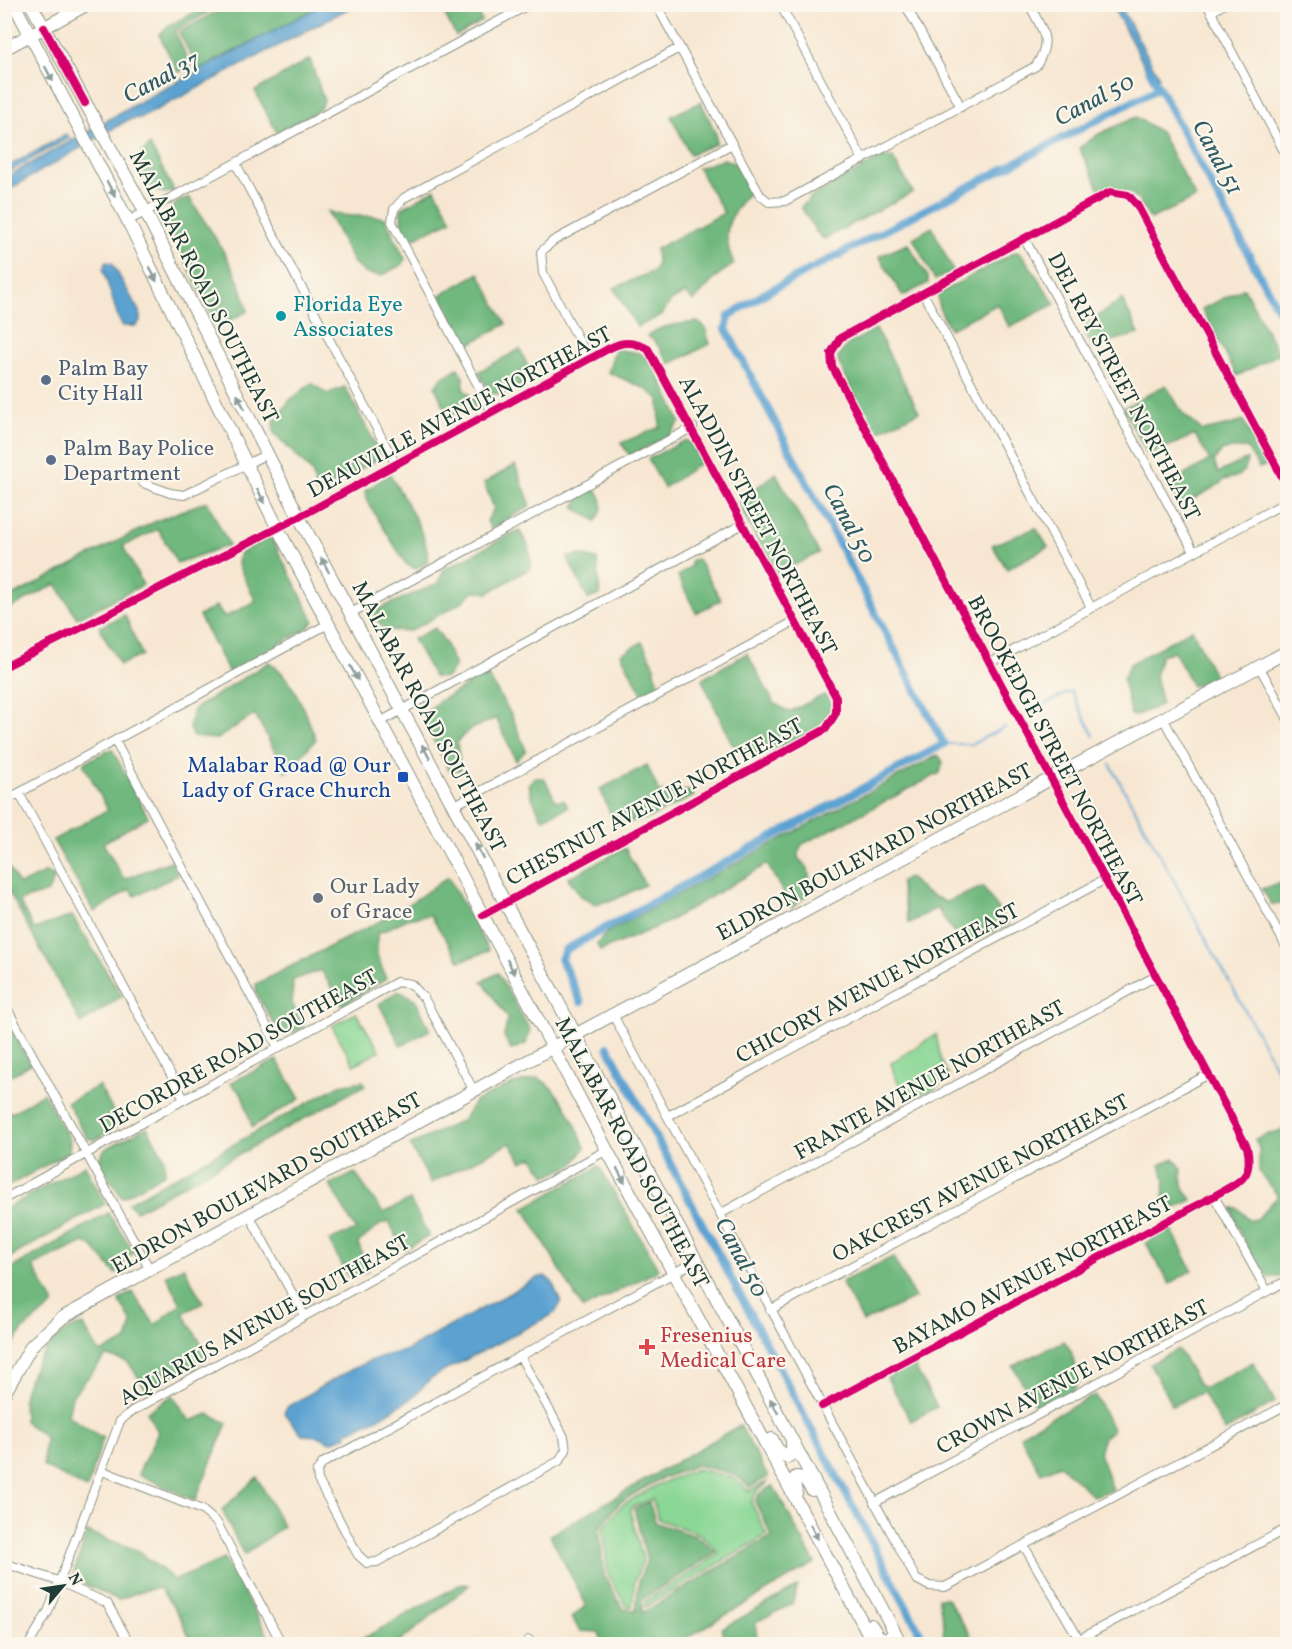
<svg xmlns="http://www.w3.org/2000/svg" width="1292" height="1649" font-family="Vollkorn,serif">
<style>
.green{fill:#8bd795;stroke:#558a64;stroke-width:1.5}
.forest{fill:#70b87e;stroke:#487a59;stroke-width:1.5}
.water{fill:#5ba2d1;stroke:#3d7082;stroke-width:1.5}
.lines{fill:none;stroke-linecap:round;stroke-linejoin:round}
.stream{stroke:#5ba2d1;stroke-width:2}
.canal{stroke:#5ba2d1;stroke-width:8}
.street-casing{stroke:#8b9283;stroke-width:10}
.secondary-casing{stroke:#8b9283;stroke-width:14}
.street{stroke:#fff;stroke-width:8}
.secondary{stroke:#fff;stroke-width:12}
.cycleway-casing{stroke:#fbf7ec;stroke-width:11}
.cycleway{stroke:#d6006c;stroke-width:8}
.oneway{fill:#8f9e9a}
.culture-dot{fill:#0f9aa8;stroke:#fbf7ec;stroke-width:2}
.service-dot{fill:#5c6f8a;stroke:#fbf7ec;stroke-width:2}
.transit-dot{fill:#1a4fb4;stroke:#fbf7ec;stroke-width:2}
.worship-dot{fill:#6b7280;stroke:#fbf7ec;stroke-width:2}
.health-dot{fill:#e0444e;stroke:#fbf7ec;stroke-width:2}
.labels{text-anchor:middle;stroke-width:4.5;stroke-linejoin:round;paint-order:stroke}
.street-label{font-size:22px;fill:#1f3d34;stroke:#fbf7ec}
.culture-label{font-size:22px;fill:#0d838f;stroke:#fbf7ec;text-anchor:start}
.service-label{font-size:22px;fill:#4e5e75;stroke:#fbf7ec;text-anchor:start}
.transit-label{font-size:22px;fill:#164399;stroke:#fbf7ec;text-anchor:end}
.worship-label{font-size:22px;fill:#5b616d;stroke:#fbf7ec;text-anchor:start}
.health-label{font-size:22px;fill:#be3a42;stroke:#fbf7ec;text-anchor:start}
.water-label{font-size:24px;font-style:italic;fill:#315b63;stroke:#fbf7ec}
</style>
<rect width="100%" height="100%" fill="#fbf7ec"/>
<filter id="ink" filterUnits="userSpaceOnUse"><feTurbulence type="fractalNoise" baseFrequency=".0167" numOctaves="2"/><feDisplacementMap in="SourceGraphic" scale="12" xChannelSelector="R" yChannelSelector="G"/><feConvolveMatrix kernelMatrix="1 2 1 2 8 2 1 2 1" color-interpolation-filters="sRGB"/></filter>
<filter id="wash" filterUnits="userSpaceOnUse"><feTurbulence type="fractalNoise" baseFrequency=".008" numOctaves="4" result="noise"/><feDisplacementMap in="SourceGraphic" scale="24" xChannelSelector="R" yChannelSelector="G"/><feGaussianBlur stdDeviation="1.35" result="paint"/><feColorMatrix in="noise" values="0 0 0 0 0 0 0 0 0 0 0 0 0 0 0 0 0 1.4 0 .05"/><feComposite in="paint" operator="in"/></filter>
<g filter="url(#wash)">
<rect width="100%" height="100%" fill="#f7e7d2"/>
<path class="green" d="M356,1013L380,1051L354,1065L332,1026Z
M936,1034L941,1060L949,1077L934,1089L909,1099L895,1077L891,1063Z
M697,1469L732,1477L749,1491L769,1481L757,1491L751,1502L767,1535L645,1607V1601L717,1556L719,1553L700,1534L659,1520L652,1499L632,1507L630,1511L643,1560L635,1580L632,1607L626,1606L608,1574L603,1528L622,1505L657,1485Z"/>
<path class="forest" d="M208,5H221L175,31L191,67L178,72L159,35L170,25Z
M229,5L239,11L265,5H322L198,70L179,32Z
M440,5H473L482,21L456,36Z
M310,59L324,101L319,110L277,133L255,91Z
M701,102L716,134V144L690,154L671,116Z
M1136,117L1160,132L1196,198L1150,219C1135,193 1132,186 1101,192L1079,148L1099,134Z
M150,145L174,191L165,193L152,189L143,174L141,154Z
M892,157L913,192L824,239L817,233L801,207L811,197L880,158Z
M724,159L737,164L749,192C728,217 720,232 734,264L717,276L694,301L685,293L671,301L662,315L637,327L614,288L654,271L657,263L656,249L724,213L698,168Z
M435,189L452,220L409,241L402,230L401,209Z
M189,197C212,234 238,267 248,311L223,324L216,323L168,226C169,208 173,203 189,197Z
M327,211C344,219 365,214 385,218L405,259L403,264L381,276L365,273L353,262Z
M932,227L953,271L935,280L913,238Z
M908,244L928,277V283L903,296L879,256Z
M1015,252L1021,253L1055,304L1009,327L998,304L950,329L939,308L938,294Z
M479,273L506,324L466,346L440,295Z
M1244,288L1279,354L1237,376L1202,309Z
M1122,299L1139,334L1103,343L1095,349L1087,338L1084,326Z
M697,322L705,327L710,344L670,364L655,341L647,336C659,325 681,324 697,322Z
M876,329L919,412L873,434L837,359L847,345Z
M520,349L532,376C520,387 507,397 490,393L478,372Z
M615,349L640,353L654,363L680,422L669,436L630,456L621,443L660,427L659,399L644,388L608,372Z
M458,368L464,379L463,389L476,400L474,409L455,414L447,412L435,387L443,377Z
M312,383L327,394L345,387L380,453L375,461L317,493L312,472L274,433L273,423L290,400Z
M1166,385L1183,414L1203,431L1234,424L1243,420L1268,465L1259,468L1247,448L1223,450L1214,461L1218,473L1247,459L1245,470L1236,477L1223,480L1220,484L1183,505L1177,503L1169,484L1210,460L1195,435L1148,455L1123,408Z
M686,440L693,445L703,461L664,488L648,459Z
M515,465L530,503L529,507L491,529L487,521L494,508L484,483Z
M776,473L819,553L776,574L743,513L740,500Z
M390,474C401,494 433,542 427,563L415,569L406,564L368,503L365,491Z
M594,487C604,499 605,508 596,521C589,514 581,514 574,507L583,493Z
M207,501L229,545L177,563L158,529L123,546L143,585L77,618L56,584L5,611V600L156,521Z
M1036,528L1048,547L1007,569L992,545Z
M519,530L528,545L532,567L488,593L474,591L461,603L410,631L385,630L374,617L378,609L439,583L443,570Z
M271,537L314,621L306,629L229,673L199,616L216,606L224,617L256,602L238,565L239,554Z
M579,555L597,559L600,595L588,599L567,557Z
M698,559L721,600L696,613L678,576L691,566V560Z
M125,615L142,655L120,665L99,627Z
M435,628L445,642L455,666L446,678L434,677L413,639Z
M1192,629L1215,678L1192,686L1174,651L1161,655L1155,676L1162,704L1135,716L1131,715L1123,679L1130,664Z
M642,642L655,667L654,673L660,685L643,695L621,654Z
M747,653L774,703L789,712L824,695L831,703C829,733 783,745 759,754L732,744L702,679Z
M269,662C294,678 305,712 316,739L286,773L255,714L217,739L193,737L189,728L194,709Z
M487,674L512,716L526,750L516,761L496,718L469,730L457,742L461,770H449L426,726L425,713L439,701Z
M112,749L148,817L103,843L124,879L171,861L178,875L135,896L130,889L94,912L53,840L108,810L83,763Z
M938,755L943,762L940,773L801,845L798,858L808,868L811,891L792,908L767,864L664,924L600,951L597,944L606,933Z
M647,765L659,792L690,791L694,796L648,818L615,825L600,789Z
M534,778H544L556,801L564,800L568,807L542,819L531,795L529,784Z
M625,848L645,885L614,900L594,904L581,896L568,878Z
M4,859L19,885L46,872L55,877L48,892L19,901L34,929L72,916L122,996L81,1024L9,892L5,894Z
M448,877L489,951L460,961L430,915L407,919L377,934V955L386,979L342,1005L321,970L293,980L292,1003L304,1028L287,1034L279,1032L256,993V984L396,913Z
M909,878L926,893L946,902L983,887L1009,925L962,945L937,908L909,923L900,882Z
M1287,881V901L1272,905L1262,889Z
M498,973L530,1030L526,1044L511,1050L504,1036L508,1018L482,981Z
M398,991L415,999L430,1030L401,1046L379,1004Z
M5,1018L31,1064L5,1079H4Z
M277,1060L300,1099L252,1127L242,1094L230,1083Z
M538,1078C560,1089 577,1125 585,1148L573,1165L546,1176L533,1157L522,1162L510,1143L431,1183L410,1145L463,1120L475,1101L510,1085Z
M363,1081L365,1085L136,1211L128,1203L340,1085Z
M99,1086L120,1124L95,1140L87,1138L67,1102Z
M43,1093L70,1140L69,1152L5,1188V1108L12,1113Z
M147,1127L164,1157L165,1173L122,1198L98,1160L105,1149Z
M1287,1128V1274L1269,1278C1252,1261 1237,1232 1232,1208H1237L1250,1220L1257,1219L1278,1196L1259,1172V1148L1255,1139Z
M1174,1158L1182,1169V1185L1192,1200L1175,1208L1163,1196L1165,1179L1160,1165Z
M85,1165L105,1204L5,1260V1209Z
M599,1166L659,1270L583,1309L524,1208Z
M355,1173L383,1213L410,1200L429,1236L404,1250L389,1222L381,1224L358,1243L368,1271L349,1278L329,1241L356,1230L330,1185Z
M108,1213L134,1251L116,1274L92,1246L84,1242L33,1266L54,1304L24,1329L5,1354V1272Z
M1171,1228L1192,1270L1170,1284L1146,1243Z
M893,1257L915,1298L863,1322L841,1282Z
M184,1267L203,1303L183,1313L209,1357L147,1390L128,1362L106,1356L72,1396L68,1416L103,1438L87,1489L43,1466L45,1437L24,1421C24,1412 22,1401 24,1392C33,1364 53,1330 83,1325L100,1353L127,1340L132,1323L119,1300L132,1292L155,1325L181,1304L166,1275Z
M1064,1341L1071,1351L1079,1382L1070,1394L1037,1409L1013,1366Z
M1178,1349L1199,1385L1205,1388L1253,1362L1275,1402L1225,1431L1202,1392L1172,1406L1150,1364Z
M913,1364L937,1407L911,1421L887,1378Z
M173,1395L190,1421L209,1414L227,1423L195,1501L138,1474L158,1432L147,1412Z
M1095,1395L1113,1430L1104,1437L1099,1453L1113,1490L1093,1496L1060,1465L1041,1473L1020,1436L1029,1429Z
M740,1425L768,1477L750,1487L734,1474L697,1465L656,1481L620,1502L599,1528L604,1575L623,1609L636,1610L639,1580L647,1560L634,1509L649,1502L656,1523L698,1537L716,1553L642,1599V1613L772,1536L755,1502L759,1494L773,1485L815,1563L676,1644H602L599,1632L580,1631L572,1618L586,1605L550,1535Z
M257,1477L283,1526L244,1555L222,1510Z
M87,1532L137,1550L175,1580L224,1559L273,1644H193L180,1617L160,1588L141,1591L118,1600L72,1578Z
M461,1584L469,1585L397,1644H353Z
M798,1586L792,1604L756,1622L757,1644H729L721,1629Z
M938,1598H947L976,1644H947L943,1639L944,1624Z"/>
<path class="water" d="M322,5H355L143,117L128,120L5,192V178L143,100Z
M1112,5H1120L1159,77L1151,78Z
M67,134L69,138L5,174V168Z
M106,262L112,263L140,313V321L136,326H123L119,320L103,269Z
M545,1276L552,1282L561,1303L555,1313L431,1378L413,1397L386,1414L345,1433L347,1436L330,1442L319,1436L302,1435L284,1413L287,1407C325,1386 362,1357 405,1351L537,1278Z"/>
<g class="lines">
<path class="stream" d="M1033,711L1071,691L1094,736
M944,744H972L1005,727
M1110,764L1288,1089"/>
<path class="canal" d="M1149,69L1288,328
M581,1002L561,960L565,950L944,744L726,329L729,316L769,291L1159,88
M608,1047L926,1644"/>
</g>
</g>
<g filter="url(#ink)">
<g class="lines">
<defs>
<path id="street" d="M656,4L760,195L769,202L785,201L1036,66C1053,39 1042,30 1029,4
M780,4L863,160
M905,4L961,107
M1207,4L1288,159
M1211,12L1224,4
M236,164L395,463
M128,221L530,4
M1024,238L1194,552
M923,293L1091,607
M589,359L543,273L541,252L553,241L732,144
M492,412L392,222L394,209L404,198L679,48
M143,483L170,493L184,495L267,454
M351,613L693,427
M990,663L1288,501
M1259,666L1288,719
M4,667L299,517L589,359C612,348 623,335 648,349L836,697V713L826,729L483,915
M1163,718L1288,950
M380,722L743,524
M115,741L278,1047
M19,793L184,1099
M4,801L328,624
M455,805L795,621
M4,1003L150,1270
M613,1015L916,1579L929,1586L945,1587L1288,1404
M668,1116L1104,880
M1214,1196L1267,1291
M4,1199L397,982L411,984L424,998L474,1091
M720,1214L1156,976
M249,1215L304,1315
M770,1310L1207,1075
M520,1356L564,1437L566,1450L559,1461L377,1562L367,1563L358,1555L318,1480L317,1471L323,1463L696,1261
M822,1406L1214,1196C1239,1181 1254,1180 1247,1147L832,366L831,353L840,338L1110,192L1128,195L1137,205L1288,488
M103,1471L202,1510L217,1523L282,1644
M874,1503L1288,1280
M1024,1546L1079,1639
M4,1563L58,1581L107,1603L130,1644
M529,1640V1644
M29,1644L48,1612L120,1421L132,1411L607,1150
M1070,1644L1288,1528"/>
<path id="secondary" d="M14,4L128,221L277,527L607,1150L874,1644
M31,4L145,211L299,517L901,1644
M4,49L88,4
M4,1394L32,1345L62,1318L575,1035L1288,651
M772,1439L777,1449L787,1457L792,1454V1441
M796,1494L794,1480L796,1477L804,1478L812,1490
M871,1625L879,1637L887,1639L891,1636"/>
</defs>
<use href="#street" class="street-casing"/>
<use href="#secondary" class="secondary-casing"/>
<use href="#street" class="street"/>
<use href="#secondary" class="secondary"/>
<defs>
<path id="cycleway" d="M44,28L85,103
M4,667L299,517L589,359C612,348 623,335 648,349L836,697V713L826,729L483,915
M822,1406L1214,1196C1239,1181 1254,1180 1247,1147L832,366L831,353L840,338L1110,192L1128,195L1137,205L1288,488"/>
</defs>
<use href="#cycleway" class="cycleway-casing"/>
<use href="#cycleway" class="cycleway"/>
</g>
<defs><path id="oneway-solid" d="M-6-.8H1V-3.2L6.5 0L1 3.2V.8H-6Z" transform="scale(1.5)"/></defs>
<g class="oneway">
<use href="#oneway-solid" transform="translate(49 74) rotate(62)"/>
<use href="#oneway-solid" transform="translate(111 189) rotate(62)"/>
<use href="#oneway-solid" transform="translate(153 274) rotate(64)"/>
<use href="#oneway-solid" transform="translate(241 402) rotate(-117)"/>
<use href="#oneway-solid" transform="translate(261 496) rotate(63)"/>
<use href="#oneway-solid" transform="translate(325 565) rotate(-118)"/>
<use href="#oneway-solid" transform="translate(354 673) rotate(62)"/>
<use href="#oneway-solid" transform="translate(426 752) rotate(-119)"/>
<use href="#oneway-solid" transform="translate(479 851) rotate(-118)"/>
<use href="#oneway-solid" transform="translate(511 967) rotate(62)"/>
<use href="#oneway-solid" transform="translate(621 1176) rotate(62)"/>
<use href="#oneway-solid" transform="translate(774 1406) rotate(-118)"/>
<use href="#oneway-solid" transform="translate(814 1532) rotate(63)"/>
</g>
</g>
<circle class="culture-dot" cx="281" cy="316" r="6"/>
<g class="service-dot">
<circle cx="46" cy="380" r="6"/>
<circle cx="51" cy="460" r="6"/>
</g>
<rect class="transit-dot" x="397" y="771" width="12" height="12" rx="3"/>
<circle class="worship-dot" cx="318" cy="898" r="6"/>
<path class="health-dot" d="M644 1338h6v6h6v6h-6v6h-6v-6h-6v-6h6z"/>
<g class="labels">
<g class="street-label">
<text transform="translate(205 286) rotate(63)" y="8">MALABAR ROAD SOUTHEAST</text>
<text transform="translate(1125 386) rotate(62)" y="8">DEL REY STREET NORTHEAST</text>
<text transform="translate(459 411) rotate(-28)" y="8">DEAUVILLE AVENUE NORTHEAST</text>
<text transform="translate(759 515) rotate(62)" y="8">ALADDIN STREET NORTHEAST</text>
<text transform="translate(430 716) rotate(62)" y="8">MALABAR ROAD SOUTHEAST</text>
<text transform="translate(1056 750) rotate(62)" y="8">BROOKEDGE STREET NORTHEAST</text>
<text transform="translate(654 801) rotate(-28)" y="8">CHESTNUT AVENUE NORTHEAST</text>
<text transform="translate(874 851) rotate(-28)" y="8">ELDRON BOULEVARD NORTHEAST</text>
<text transform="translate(877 982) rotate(-28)" y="8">CHICORY AVENUE NORTHEAST</text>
<text transform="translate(238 1050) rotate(-29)" y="8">DECORDRE ROAD SOUTHEAST</text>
<text transform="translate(929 1079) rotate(-29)" y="8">FRANTE AVENUE NORTHEAST</text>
<text transform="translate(633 1152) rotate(62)" y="8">MALABAR ROAD SOUTHEAST</text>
<text transform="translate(980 1177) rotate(-28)" y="8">OAKCREST AVENUE NORTHEAST</text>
<text transform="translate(266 1182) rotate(-29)" y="8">ELDRON BOULEVARD SOUTHEAST</text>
<text transform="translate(1032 1274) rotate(-28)" y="8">BAYAMO AVENUE NORTHEAST</text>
<text transform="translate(264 1319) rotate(-29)" y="8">AQUARIUS AVENUE SOUTHEAST</text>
<text transform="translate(1072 1376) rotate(-28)" y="8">CROWN AVENUE NORTHEAST</text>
</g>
<g class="culture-label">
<text x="293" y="311">Florida Eye<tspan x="293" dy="25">Associates</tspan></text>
</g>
<g class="service-label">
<text x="58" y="375">Palm Bay<tspan x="58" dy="25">City Hall</tspan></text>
<text x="63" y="455">Palm Bay Police<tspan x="63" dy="25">Department</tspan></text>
</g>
<g class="transit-label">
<text x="391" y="772">Malabar Road @ Our<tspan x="391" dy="25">Lady of Grace Church</tspan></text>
</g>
<g class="worship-label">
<text x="330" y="893">Our Lady<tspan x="330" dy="25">of Grace</tspan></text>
</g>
<g class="health-label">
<text x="660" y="1342">Fresenius<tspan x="660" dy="25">Medical Care</tspan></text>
</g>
<g class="water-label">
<text transform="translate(161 77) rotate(-28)" y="8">Canal 37</text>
<text transform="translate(1094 99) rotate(-28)" y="8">Canal 50</text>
<text transform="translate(1218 157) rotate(62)" y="8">Canal 51</text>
<text transform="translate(850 523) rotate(62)" y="8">Canal 50</text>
<text transform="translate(742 1257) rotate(62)" y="8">Canal 50</text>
</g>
</g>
<rect width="1292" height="1649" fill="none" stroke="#fbf7ec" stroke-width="24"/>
<g transform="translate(63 1586) rotate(61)" stroke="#fbf7ec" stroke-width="4.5" paint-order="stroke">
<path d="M0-4.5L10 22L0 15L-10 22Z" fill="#1f3d34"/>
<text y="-9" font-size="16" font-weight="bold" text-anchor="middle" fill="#1f3d34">N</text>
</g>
</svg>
